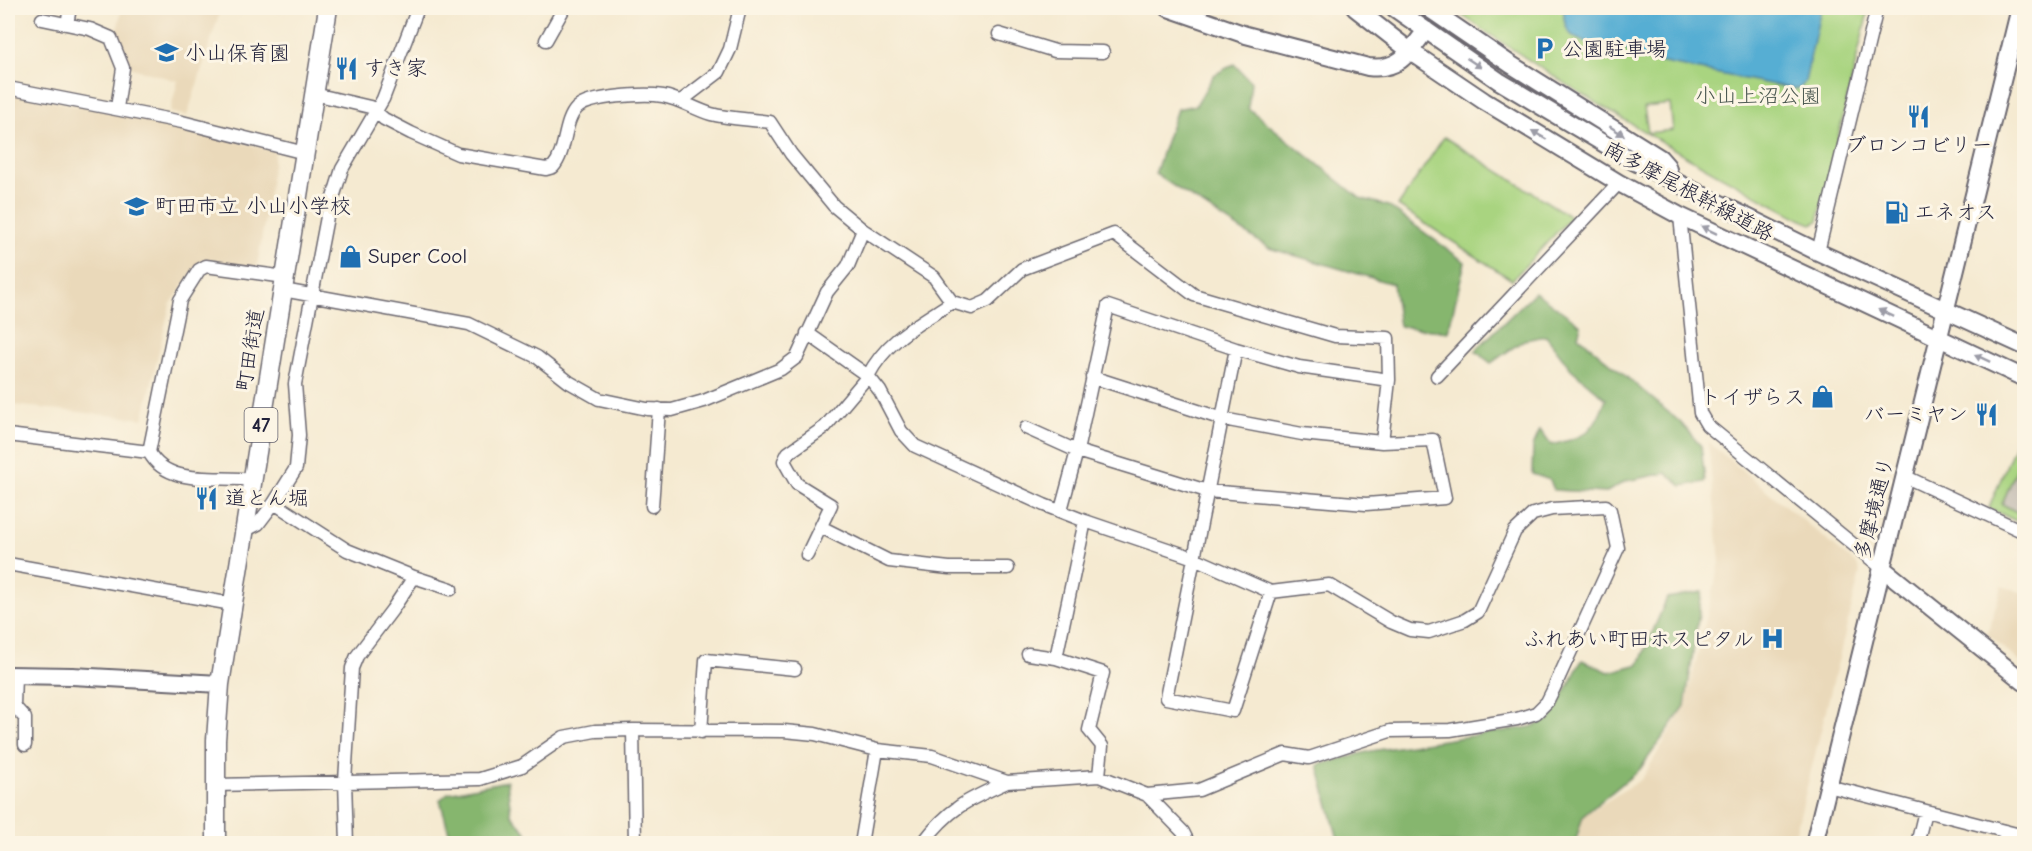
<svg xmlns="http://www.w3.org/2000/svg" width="2032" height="851" font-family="'Comic Neue','Klee One',sans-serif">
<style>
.built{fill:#ead9ba}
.industrial{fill:#cac3b8}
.green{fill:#a9d480;stroke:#667b5e;stroke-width:1.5;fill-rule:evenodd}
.forest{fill:#86b66e;stroke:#546c54;stroke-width:1.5}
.water{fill:#56aed3;stroke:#3c6887;stroke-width:1.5}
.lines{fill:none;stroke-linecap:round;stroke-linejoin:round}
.street-casing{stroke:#6c6870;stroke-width:15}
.secondary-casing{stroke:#6c6870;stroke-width:20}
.primary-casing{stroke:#6c6870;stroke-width:21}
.street{stroke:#fff;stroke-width:12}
.secondary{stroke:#fff;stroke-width:16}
.primary{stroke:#fff;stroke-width:18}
.oneway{fill:#9c9ca7}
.labels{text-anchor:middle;stroke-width:6;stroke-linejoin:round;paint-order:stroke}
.shield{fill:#fcf5e5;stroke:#63616e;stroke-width:1.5}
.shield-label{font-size:20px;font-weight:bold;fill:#22223b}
.poi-label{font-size:21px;fill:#22223b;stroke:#fcf5e5;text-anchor:start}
.park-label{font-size:21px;fill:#4a5750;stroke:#fcf5e5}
.street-label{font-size:21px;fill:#22223b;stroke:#fcf5e5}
</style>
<rect width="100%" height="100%" fill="#fcf5e5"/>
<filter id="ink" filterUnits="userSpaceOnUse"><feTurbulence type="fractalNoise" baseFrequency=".0167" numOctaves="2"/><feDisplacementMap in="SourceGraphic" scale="12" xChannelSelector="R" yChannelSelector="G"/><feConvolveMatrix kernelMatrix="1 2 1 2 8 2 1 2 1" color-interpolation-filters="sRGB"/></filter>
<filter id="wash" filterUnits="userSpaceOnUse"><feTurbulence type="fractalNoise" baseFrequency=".008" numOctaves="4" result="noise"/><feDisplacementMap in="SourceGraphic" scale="24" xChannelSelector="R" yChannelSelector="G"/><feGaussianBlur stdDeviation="1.35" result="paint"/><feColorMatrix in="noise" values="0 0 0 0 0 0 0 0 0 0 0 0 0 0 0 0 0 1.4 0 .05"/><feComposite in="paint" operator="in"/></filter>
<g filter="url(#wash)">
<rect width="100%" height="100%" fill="#f5ead1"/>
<path class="built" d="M122,8H221L187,116L170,112L178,81L132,68L117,32Z
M8,93L117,113L275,151L257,268H195L170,305L143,419L14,405L11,428H8Z
M1708,442L1857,565L1860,573L1793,843L1577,844L1583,816L1642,779L1685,706L1720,562Z
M2002,586L2024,593V665L1987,634Z"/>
<path class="industrial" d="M2024,423V525L1989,508Z"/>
<path class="green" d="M1451,8H1869L1818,221L1812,224L1802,220C1681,156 1564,86 1451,8ZM1670,104L1673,130L1648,133L1644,107Z
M1444,137L1571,217L1512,280L1398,206Z
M2024,423V451L2002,504L2024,516V525L1989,508Z"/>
<path class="forest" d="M1234,64L1251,82L1248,108L1360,198L1388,206L1465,262L1448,332L1399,326L1393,284L1269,248L1155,174L1177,109L1196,105L1214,75Z
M1535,292L1581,325L1578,336L1680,422L1701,446L1705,482L1682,486L1666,473L1626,481L1605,493L1554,490L1550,480L1532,474L1533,446L1540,430L1551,445C1587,436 1592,434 1606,399L1571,369L1546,336L1524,340L1491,363L1475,351Z
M1702,592L1685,706L1640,769L1583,816L1575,843H1339L1318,765L1371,751L1530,727L1550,720L1582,660L1609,672L1639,664L1667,598Z
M507,781L511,814L535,843H452L440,800L448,793Z"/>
<path class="water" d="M1564,8H1821L1805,82L1800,88L1795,89L1634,57L1621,44C1593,43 1561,47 1564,8Z"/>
</g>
<g filter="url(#ink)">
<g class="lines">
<defs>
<path id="street" d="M42,19L90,29L111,38L123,68L117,108
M67,24L70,8
M999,34L1055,51L1103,52
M546,40L564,8
M8,88L182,122L305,153
M314,94L370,107L384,119L411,133L458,154L546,169L553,167C567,151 563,122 577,108C590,96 645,93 663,96C680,99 694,109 711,114C729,119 751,119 770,122L791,154L834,206L863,230L934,277L952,302C919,324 887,339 868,376L880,391L901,431L915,446L1044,505L1085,521L1194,558L1271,592L1329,585L1391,622L1410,630L1429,632L1465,620L1478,612L1515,531L1533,514L1552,509L1606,506L1610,510L1618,548L1554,688L1547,702L1536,713L1517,719L1450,730L1390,731L1309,758L1285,754L1199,790L1147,795
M681,101L719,72L730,49L740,8
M1680,216L1700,413L1707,425L1882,568
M1818,252L1877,8
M283,290L469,324L537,357L569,382L599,399L647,409L672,410L704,401L781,369L797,357L827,292L848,266L863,230
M952,302L972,308L988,301L1022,269L1114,234L1194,295L1335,336L1388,338L1389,380L1382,442
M807,333L868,376L825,427L788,453L784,461L797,484L831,505L807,555
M1236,349L1166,698L1233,711L1271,592
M1437,376L1619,183
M1026,428L1077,451L1207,491L1366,504L1445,498L1433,440L1382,442L1302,434L1223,419L1092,377
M8,435L149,452C168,488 220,475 252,480
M149,452L180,300L199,270L206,266L285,277
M1904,476L2024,532
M274,503L347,550L414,577
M652,506L659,409
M1061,510L1077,451L1108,306L1236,349L1299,367L1389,380
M821,527L889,561L949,568H1008
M244,531L258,524L274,503L296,468L299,435L295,384L327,217L342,169L383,99L418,8
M8,564L232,604
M1028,654L1056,658L1103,673L1089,730L1102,746L1099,776L1147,795L1183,832L1189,844
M1056,658L1085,521
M15,675L14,706L25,718V745
M633,730L635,844
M701,732L706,660L795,669
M215,785L480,779L522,766L564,737L595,731L633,730L784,731L815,734L877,750L932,756L1007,782L1099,776
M1828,786L2024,836
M347,844L345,781L352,668L357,656L392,610L414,577L451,589
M861,844L877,750
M922,844C949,808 967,800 1007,782
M1917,844L1925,811
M2003,844L2006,831"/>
<path id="secondary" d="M1168,8L1246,35L1368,67C1399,71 1409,53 1426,30
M1355,8L1410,51L1484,101L1619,183L1680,216L2024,378
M1394,8L1499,81L1633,161L1818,252L2024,346
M1428,8L1510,64L1660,158L1667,166L1671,181
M1882,568L2024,682
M8,675L72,676L220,684
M1814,844L2020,8"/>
<path id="primary" d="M216,844V740L220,684L328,8"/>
</defs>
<use href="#street" class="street-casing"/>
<use href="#secondary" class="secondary-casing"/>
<use href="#primary" class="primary-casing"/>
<use href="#street" class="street"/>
<use href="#secondary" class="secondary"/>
<use href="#primary" class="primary"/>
</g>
<defs><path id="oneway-solid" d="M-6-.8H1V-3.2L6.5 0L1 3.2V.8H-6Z" transform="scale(1.5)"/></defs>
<g class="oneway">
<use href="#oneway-solid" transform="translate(1474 63) rotate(34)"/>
<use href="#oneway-solid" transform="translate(1617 131) rotate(32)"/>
<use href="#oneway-solid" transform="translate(1539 135) rotate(-149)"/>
<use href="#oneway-solid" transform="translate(1709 230) rotate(-154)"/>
<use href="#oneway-solid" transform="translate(1886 313) rotate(-155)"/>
<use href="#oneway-solid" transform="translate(1982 358) rotate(-155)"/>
</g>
</g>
<defs>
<symbol id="parking-bare" viewBox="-9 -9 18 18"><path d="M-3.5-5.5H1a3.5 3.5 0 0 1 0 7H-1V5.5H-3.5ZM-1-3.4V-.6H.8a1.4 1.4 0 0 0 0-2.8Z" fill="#1f6fb2" stroke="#fcf5e5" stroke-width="2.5" paint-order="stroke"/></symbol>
<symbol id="school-bare" viewBox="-9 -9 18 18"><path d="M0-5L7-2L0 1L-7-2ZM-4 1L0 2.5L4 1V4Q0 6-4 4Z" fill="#1f6fb2" stroke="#fcf5e5" stroke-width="2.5" paint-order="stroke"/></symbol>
<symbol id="restaurant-bare" viewBox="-9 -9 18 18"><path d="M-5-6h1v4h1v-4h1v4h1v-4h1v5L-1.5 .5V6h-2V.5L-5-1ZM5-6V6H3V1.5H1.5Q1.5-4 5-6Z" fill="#1f6fb2" stroke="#fcf5e5" stroke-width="2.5" paint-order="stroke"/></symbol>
<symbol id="fuel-bare" viewBox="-9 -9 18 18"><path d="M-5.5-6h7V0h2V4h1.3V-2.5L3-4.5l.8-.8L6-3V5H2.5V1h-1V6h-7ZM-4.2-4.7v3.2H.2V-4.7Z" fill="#1f6fb2" stroke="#fcf5e5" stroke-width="2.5" paint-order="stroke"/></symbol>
<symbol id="shop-bare" viewBox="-9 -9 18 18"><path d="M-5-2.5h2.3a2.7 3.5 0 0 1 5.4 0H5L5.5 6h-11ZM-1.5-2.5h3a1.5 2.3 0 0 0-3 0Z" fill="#1f6fb2" stroke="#fcf5e5" stroke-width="2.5" paint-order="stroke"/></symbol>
<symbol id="hospital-bare" viewBox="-9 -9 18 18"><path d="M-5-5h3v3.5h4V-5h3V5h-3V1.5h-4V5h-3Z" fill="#1f6fb2" stroke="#fcf5e5" stroke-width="2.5" paint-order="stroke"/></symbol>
</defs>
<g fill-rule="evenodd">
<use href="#parking-bare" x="1528" y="32" width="33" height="33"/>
<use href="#school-bare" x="150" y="36" width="33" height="33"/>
<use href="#restaurant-bare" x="330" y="52" width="33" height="33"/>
<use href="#restaurant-bare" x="1902" y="100" width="33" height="33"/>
<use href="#school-bare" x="120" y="190" width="33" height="33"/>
<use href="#fuel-bare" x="1880" y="196" width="33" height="33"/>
<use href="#shop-bare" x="334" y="240" width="33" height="33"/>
<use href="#shop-bare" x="1806" y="380" width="33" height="33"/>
<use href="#restaurant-bare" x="1970" y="398" width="33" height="33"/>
<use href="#restaurant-bare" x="190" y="482" width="33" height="33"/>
<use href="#hospital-bare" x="1756" y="622" width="33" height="33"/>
</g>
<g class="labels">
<rect class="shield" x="244.5" y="408" width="33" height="34" rx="4.5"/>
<g class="shield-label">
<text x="261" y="432">47</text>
</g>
<g class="poi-label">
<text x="1562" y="56">公園駐車場</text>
<text x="185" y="60">小山保育園</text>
<text x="364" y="75">すき家</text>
<text x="1919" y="152" text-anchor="middle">ブロンコビリー</text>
<text x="155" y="213">町田市立 小山小学校</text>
<text x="1914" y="219">エネオス</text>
<text x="368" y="263">Super Cool</text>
<text x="1805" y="404" text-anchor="end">トイザらス</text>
<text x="1968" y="421" text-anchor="end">バーミヤン</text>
<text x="225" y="505">道とん堀</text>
<text x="1754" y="646" text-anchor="end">ふれあい町田ホスピタル</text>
</g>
<g class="park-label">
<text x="1758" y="103">小山上沼公園</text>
</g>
<g class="street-label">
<text transform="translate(1689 191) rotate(28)" y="7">南多摩尾根幹線道路</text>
<text transform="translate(250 350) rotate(-81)" y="7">町田街道</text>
<text transform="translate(1874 508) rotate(-76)" y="7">多摩境通り</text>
</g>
</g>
<rect width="2032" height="851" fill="none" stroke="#fcf5e5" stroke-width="30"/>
</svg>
